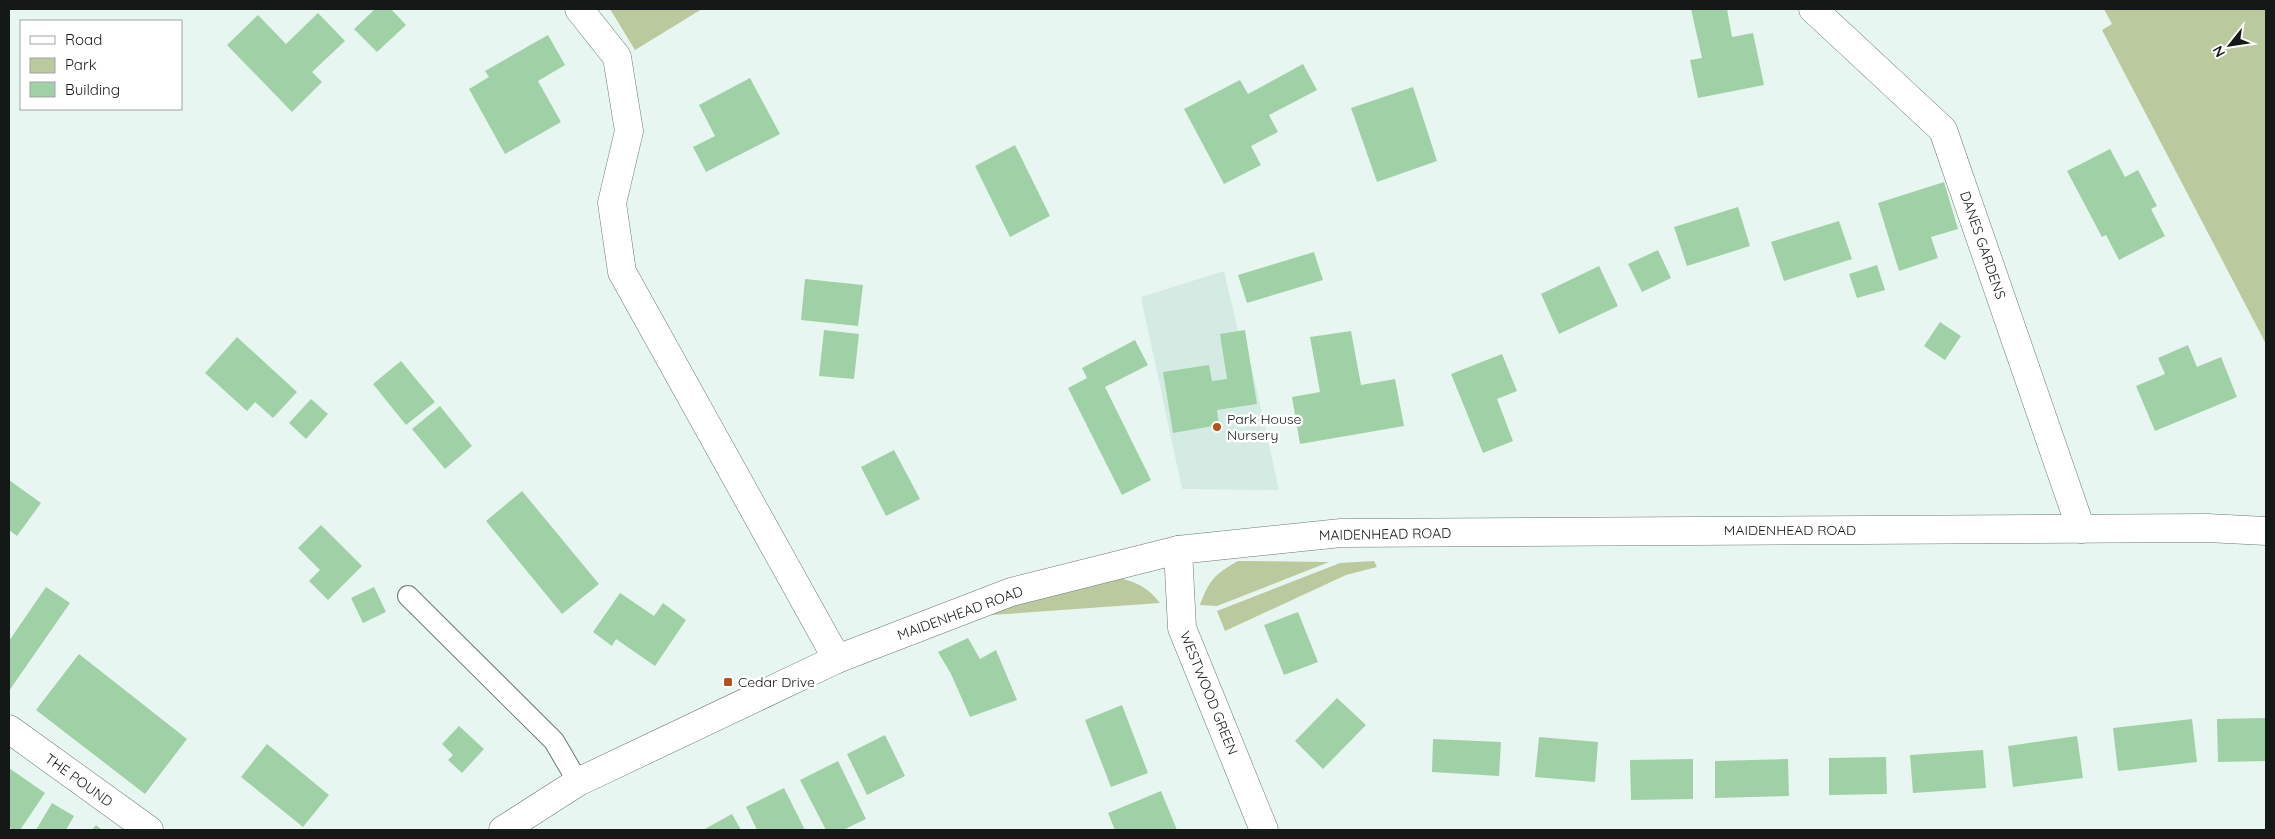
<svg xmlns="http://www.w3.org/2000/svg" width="2275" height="839" font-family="Quicksand,sans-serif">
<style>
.built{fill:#d4ebe4}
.green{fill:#bbca9e}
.building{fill:#a0d1a6}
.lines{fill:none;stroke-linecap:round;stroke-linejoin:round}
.service-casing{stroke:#6c7874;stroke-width:22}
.minor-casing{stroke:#6c7874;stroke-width:29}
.secondary-casing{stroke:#6c7874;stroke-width:29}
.service{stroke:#fff;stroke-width:20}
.minor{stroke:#fff;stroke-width:28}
.secondary{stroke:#fff;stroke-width:28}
.poi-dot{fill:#b6531a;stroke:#fff;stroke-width:2}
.labels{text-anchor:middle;stroke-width:5;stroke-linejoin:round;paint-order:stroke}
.street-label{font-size:14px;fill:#141918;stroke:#fff}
.poi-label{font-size:14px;fill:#141918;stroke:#fff;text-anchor:start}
</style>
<rect width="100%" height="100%" fill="#e8f6f1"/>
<path class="built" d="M1224,271L1246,365L1251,364L1279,490L1182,489L1141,297Z"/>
<path class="green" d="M610,9H702L635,50Z
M2104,9H2266V344L2102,30L2112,24Z
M1238,561L1329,562L1217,606L1200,605C1209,580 1215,574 1238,561Z
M1374,561L1377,567L1346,575L1225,631L1217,611L1340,563Z
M1113,576C1135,582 1146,585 1160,603L964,617Z"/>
<path class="building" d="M375,9H391L406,25L377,52L354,29Z
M1691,9H1727L1732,37L1753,33L1764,85L1698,98L1690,60L1702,58Z
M318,13L345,41L312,72L322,82L292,112L227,45L258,15L286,44Z
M548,35L565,65L538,81L561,122L505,154L469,89L489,77L485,71Z
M1303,64L1317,90L1269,115L1278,132L1251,146L1261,165L1224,184L1184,109L1240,80L1248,94Z
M750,78L780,134L706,172L693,147L715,136L699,105Z
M1413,87L1437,161L1377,182L1351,108Z
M1015,145L1050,216L1010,237L975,166Z
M2110,149L2125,177L2138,170L2157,206L2151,209L2165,236L2119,260L2106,235L2102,237L2067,171Z
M1944,182L1958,229L1931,237L1938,258L1899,271L1878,203Z
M1738,207L1750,246L1687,266L1674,227Z
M1839,221L1852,259L1784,281L1771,242Z
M1658,250L1671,278L1642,292L1628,264Z
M1314,252L1323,280L1247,303L1238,275Z
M1877,265L1885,290L1857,298L1849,274Z
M1599,266L1618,306L1559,334L1541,294Z
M805,279L863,285L858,326L801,320Z
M1940,322L1961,336L1945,360L1924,346Z
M824,330L859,334L854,379L819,376Z
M1245,330L1257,404L1217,410L1219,425L1173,433L1163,372L1209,365L1212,381L1227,379L1220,334Z
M1351,331L1361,385L1395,379L1404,426L1300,444L1292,397L1320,392L1310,337Z
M237,337L297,392L273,418L255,402L247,411L205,373Z
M1135,340L1148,365L1105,387L1151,480L1122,495L1068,388L1087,378L1082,368Z
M2188,345L2197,367L2221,357L2237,397L2155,431L2136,386L2165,374L2158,358Z
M1502,354L1517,391L1497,399L1513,441L1483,453L1451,374Z
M401,361L435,402L406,425L373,384Z
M311,399L328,414L306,439L289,423Z
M440,406L472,446L445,469L412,429Z
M894,450L920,499L886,516L861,467Z
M9,480L41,503L17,536L9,530Z
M522,491L599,584L562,614L486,521Z
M321,525L362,566L328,600L309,581L320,570L298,548Z
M46,587L70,603L9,691V641Z
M374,587L386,612L363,623L351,598Z
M620,593L654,616L663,603L686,620L655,666L616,639L612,646L593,632Z
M1298,612L1318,662L1284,675L1264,625Z
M968,638L980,659L996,650L1017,700L970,717L951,674L938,652Z
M79,654L187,739L145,794L36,710Z
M1337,698L1366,725L1323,769L1295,741Z
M1122,705L1148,773L1111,787L1085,720Z
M2266,718V761L2218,762L2217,719Z
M2192,719L2197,762L2118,771L2113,728Z
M459,726L484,749L462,773L448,760L453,755L442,744Z
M885,735L905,776L867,795L847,754Z
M2077,736L2083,778L2013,787L2008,746Z
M1539,737L1598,742L1595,782L1535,777Z
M1433,739L1501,742L1499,776L1432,772Z
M267,744L329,795L303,827L241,777Z
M1983,750L1986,788L1913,793L1910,755Z
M1886,757L1887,794L1829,795V758Z
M1693,759V799L1631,800L1630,760Z
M1788,759L1789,796L1715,798V761Z
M838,761L866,819L843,830H826L800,780Z
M9,768L45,793L20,830H13L9,827Z
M784,788L805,830H757L746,807Z
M1161,791L1177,830H1115L1108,813Z
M52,803L74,816L66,830H36Z
M732,814L741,830H703Z
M96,825L102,830H92Z"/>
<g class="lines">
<defs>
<path id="service" d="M408,596L554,741L578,782"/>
<path id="minor" d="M579,9L617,57L629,131L612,203L622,272L837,659
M1813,9L1943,130L2081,529
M1178,550L1182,628L1264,830"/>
<path id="secondary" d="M9,729L149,830
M503,830L578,782L837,659L1011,592L1178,550L1341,533L2207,528L2266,531"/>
</defs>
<use href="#service" class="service-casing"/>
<use href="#minor" class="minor-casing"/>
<use href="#secondary" class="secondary-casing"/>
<use href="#service" class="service"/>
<use href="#minor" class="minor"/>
<use href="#secondary" class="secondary"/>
</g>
<g class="poi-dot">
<circle cx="1217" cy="427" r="5"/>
<rect x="723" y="677" width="10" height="10" rx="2.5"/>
</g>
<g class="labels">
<g class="street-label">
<text transform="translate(1983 245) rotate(71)" y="5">DANES GARDENS</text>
<text x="1790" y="535">MAIDENHEAD ROAD</text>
<text transform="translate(1385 534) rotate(-1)" y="5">MAIDENHEAD ROAD</text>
<text transform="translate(960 613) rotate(-20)" y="5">MAIDENHEAD ROAD</text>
<text transform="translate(1209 693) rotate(68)" y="5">WESTWOOD GREEN</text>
<text transform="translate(79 780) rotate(36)" y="5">THE POUND</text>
</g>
<g class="poi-label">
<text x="1227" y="424">Park House<tspan x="1227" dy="16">Nursery</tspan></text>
<text x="738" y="687">Cedar Drive</text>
</g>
</g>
<rect width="2275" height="839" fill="none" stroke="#141918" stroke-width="20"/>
<rect x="20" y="20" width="162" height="90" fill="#ffffff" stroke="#a1a3a3"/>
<rect x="30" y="36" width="25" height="8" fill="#ffffff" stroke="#a1a3a3"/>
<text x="65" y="45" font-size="15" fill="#141918">Road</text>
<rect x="30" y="58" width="25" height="15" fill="#bbca9e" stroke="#a1a3a3"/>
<text x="65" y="70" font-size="15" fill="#141918">Park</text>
<rect x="30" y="82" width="25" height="15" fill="#a0d1a6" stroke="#a1a3a3"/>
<text x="65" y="95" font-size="15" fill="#141918">Building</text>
<g transform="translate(2230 45) rotate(240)" stroke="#ffffff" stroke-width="4" paint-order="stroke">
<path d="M0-4L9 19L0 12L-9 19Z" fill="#141918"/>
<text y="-8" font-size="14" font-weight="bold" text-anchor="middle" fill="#141918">N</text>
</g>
</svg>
